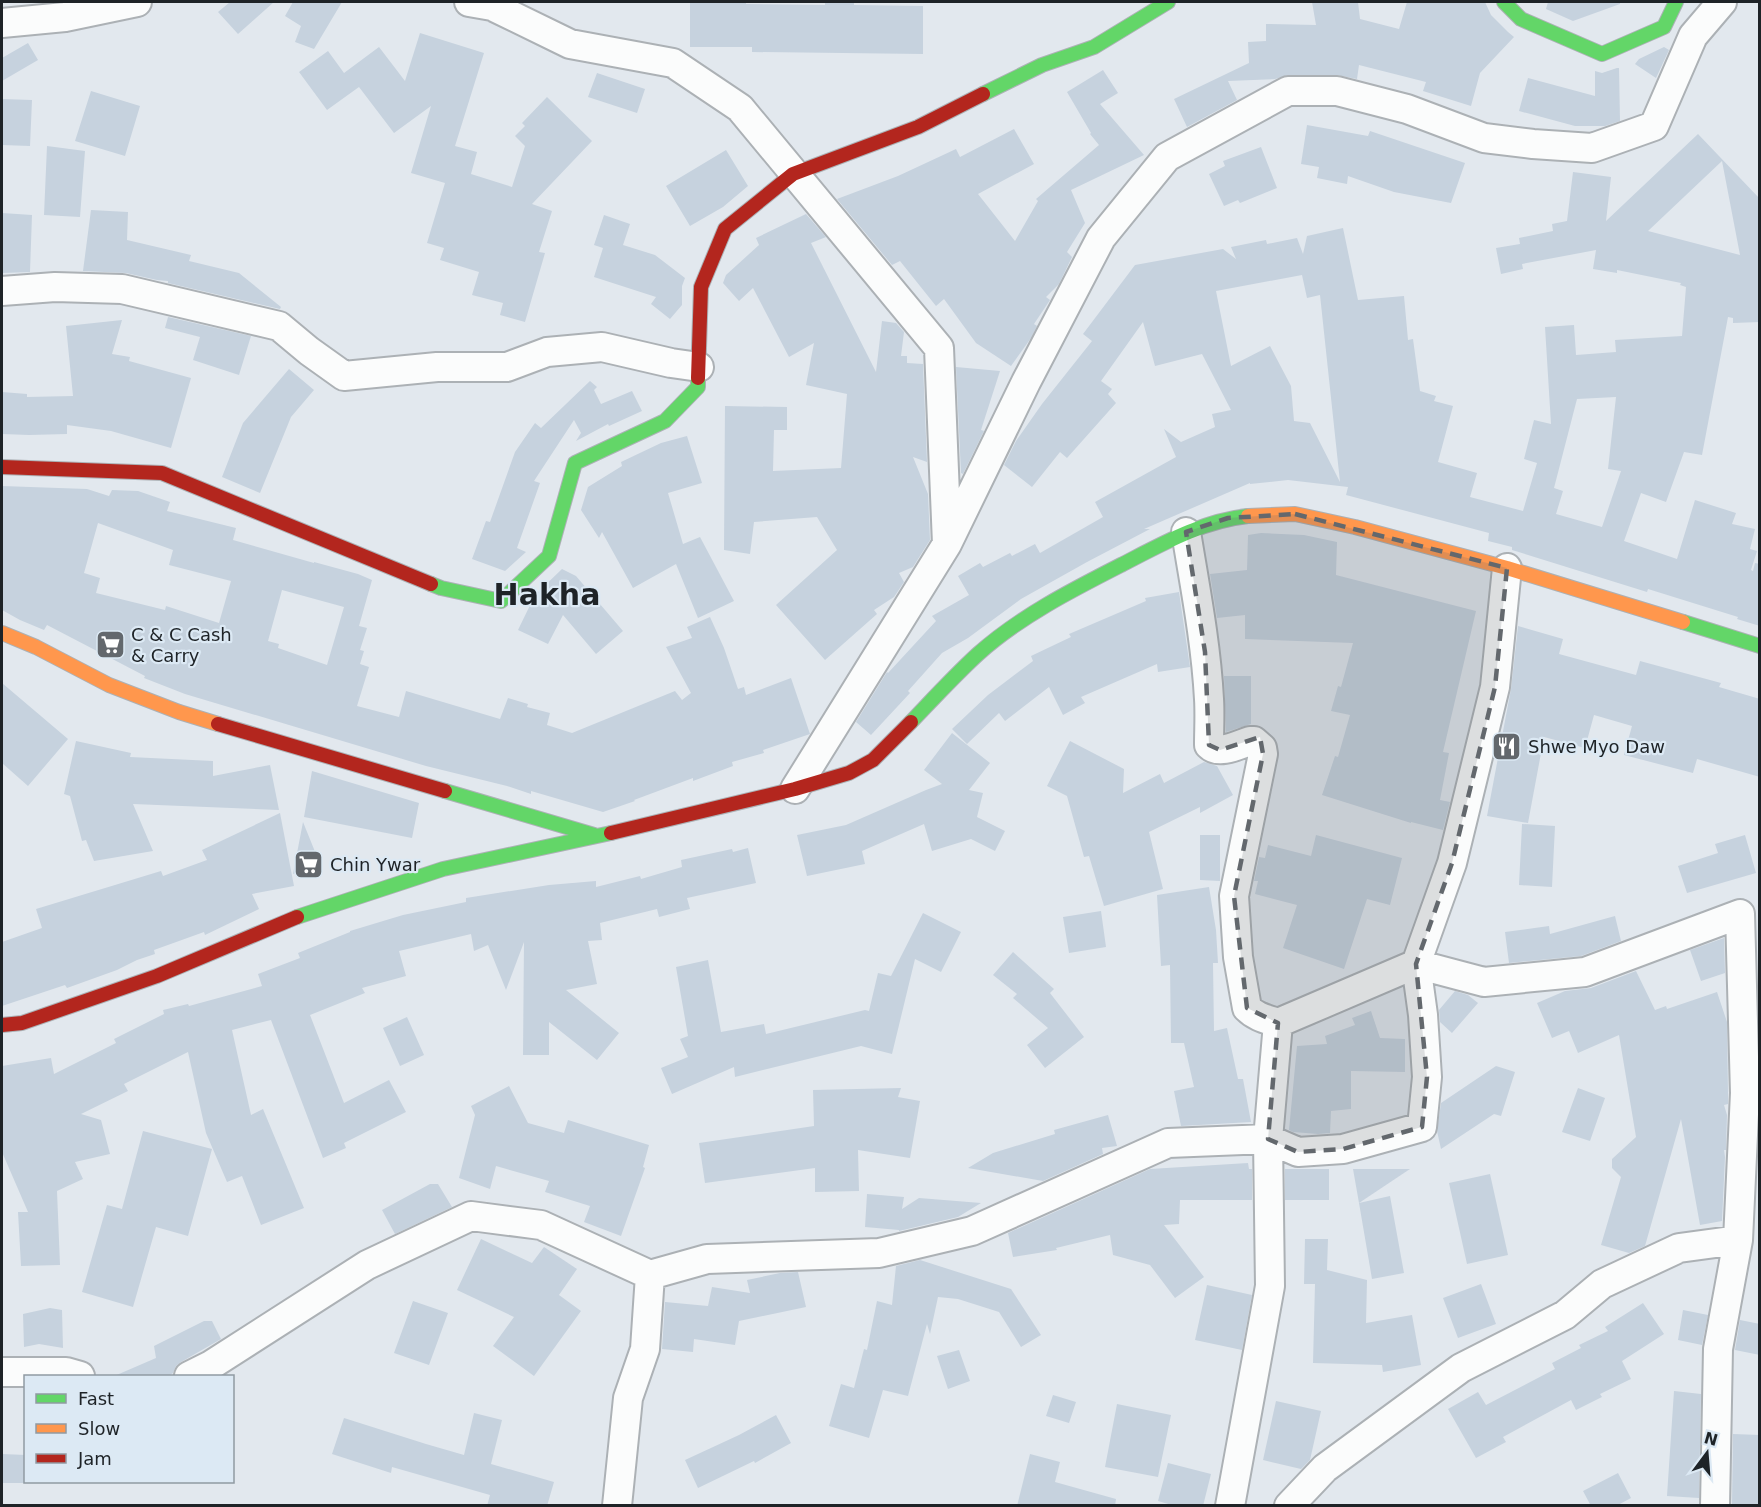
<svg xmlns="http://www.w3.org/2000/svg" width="1761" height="1507" font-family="'DejaVu Sans',sans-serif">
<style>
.building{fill:#c6d2de;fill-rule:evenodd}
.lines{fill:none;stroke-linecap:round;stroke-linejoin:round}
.street-casing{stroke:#acb1b5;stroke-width:32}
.fast-casing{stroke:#acb1b5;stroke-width:16}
.slow-casing{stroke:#acb1b5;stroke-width:16}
.jam-casing{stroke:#acb1b5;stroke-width:16}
.street{stroke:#fbfcfc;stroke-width:28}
.fast{stroke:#63d668;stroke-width:14}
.slow{stroke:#ff974d;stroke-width:14}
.jam{stroke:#b3261e;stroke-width:14}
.marked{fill:#63686d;fill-opacity:0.2;stroke:#63686d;stroke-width:4.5;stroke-dasharray:12 8;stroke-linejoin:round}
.labels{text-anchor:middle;stroke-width:4.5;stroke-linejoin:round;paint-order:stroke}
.poi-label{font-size:18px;fill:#1e2327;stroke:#dce9f4;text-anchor:start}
.town-label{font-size:30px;font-weight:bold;fill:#1e2327;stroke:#dce9f4}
</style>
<rect width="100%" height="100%" fill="#e2e8ee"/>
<path class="building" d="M230,2H274L238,34L218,12Z
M293,2H342L314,49L295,42L301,26L285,16Z
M690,2H746V4L825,5V2H854V5L923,6V54L752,52V47H690Z
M1312,2H1358L1360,19L1399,29L1407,2H1485L1491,15L1508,32L1514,37L1480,73L1471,106L1423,91L1426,82L1359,65L1357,79L1337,75H1288L1275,79L1228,81L1237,100L1187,127L1174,99L1249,63L1248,42L1266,41V24L1316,25Z
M1548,2H1620V4L1573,21L1546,9Z
M420,33L484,53L455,146L477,152L471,174L512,187L525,146L515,136L525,126L522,123L547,97L592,141L532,204L552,211L539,252L545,253L525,322L500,315L503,303L472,295L479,272L440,260L444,248L427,243L445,183L411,173L431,106L394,133L359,87L327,110L299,72L328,51L344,73L379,47L405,81Z
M28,43L38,60L2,81V58Z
M1664,47L1669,50L1656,78L1635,64L1639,59Z
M1617,68H1619L1620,121L1605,126H1575L1519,111L1528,78L1595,96V71L1602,73Z
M1103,70L1118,93L1100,104L1144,155L1071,190L1085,223L1067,252L1072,257L1059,284L1046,297L1050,300L1034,324L1037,326L1031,338L1011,366L976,343L944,299L936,306L900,261L892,265L837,199L898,176L956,149L960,157L1014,129L1034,164L978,194L1015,241L1038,201L1036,199L1099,145L1090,134L1091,133L1067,92Z
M597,73L645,89L637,113L588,97Z
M91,91L140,106L125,156L75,141Z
M2,99L32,100L30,146L2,145Z
M1307,125L1368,136L1370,131L1465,163L1451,203L1394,192L1348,176L1347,184L1317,178L1319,167L1301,164Z
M1698,134L1760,199V322L1733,323V318L1728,317L1702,455L1684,452L1666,502L1641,493L1624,541L1677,559L1695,500L1736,513L1732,524L1755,529L1750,549L1757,551L1751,570L1753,571L1755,563L1760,564V626L1737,619L1738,617L1648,589L1647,592L1512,550V547L1488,541L1489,533L1346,495L1348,487L1288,480L1250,484V483L1144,529H1150L1087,562L1021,599L968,638L942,653L908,691L910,693L871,735L856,722L887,672L888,673L936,621L932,616L969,595L958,576L980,563L983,567L1010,553L1012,556L1035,544L1040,553L1103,517L1095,502L1176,457L1164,429L1181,442L1215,427L1212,414L1231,410L1202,354L1155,366L1143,322L1101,381L1112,389L1108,394L1116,403L1067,458L1060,452L1032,487L1004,465L1016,441L1042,404L1092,341L1083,334L1135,265L1223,249L1236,259L1231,247L1266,240L1267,244L1297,238L1303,254L1307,236L1343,228L1358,300L1404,296L1408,340L1413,339L1420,391L1436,396L1434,401L1453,406L1438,462L1477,473L1470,497L1523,511L1537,463L1524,459L1534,420L1551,424L1545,327L1574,325L1576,355L1616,352L1615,340L1682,336L1686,287L1680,285L1681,283L1617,270V273L1593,269L1596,250L1522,264L1523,269L1501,274L1496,248L1520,244L1519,238L1553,231L1552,224L1567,221L1573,172L1611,177L1606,221ZM1722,161L1740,255L1648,231ZM1302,275L1307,298L1320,295L1340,482L1310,423L1294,421L1291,386L1270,346L1231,366L1216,291ZM1616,397L1608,469L1621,471L1602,527L1556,514L1563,491L1554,488L1577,399Z
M47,146L85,151L80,217L44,215Z
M1261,147L1277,188L1240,203L1238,200L1224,206L1209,174L1225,166L1223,161Z
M726,150L748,186L723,207L690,226L666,186Z
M91,210L128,212L127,240L191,255L189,261L239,273L281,307L280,309L168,283V281L157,280L126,273L83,271Z
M2,213L32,215L30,272L2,273Z
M806,214L826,237L811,243L876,372L882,321L896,323L904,332L901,356H907V363L923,364L927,462L913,457L928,494L930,540L913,567L899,573L904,582L894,597L874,610L877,614L825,660L776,605L837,550L817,517L754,522L750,554L724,550L725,406L787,407V430H774L773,471L841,468L847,394L806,385L814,343L789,357L753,288L739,301L723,283L726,275L759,245L756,238Z
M604,215L630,224L623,245L655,255L685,278L682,286V305L670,319L651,304L656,297L594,277L603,248L594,245Z
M168,317L251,336L239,375L193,360L200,337L165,328Z
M122,320L112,354L130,357L129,361L191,378L171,448L111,431L67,425V434L29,435L2,434V392L27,394V397L73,396L66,326Z
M956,367L1000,371L981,430L984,431L963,474L961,473Z
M289,369L314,390L291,417L260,493L222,477L243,423Z
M590,381L597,387L594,390L601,404L632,391L642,411L609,426L608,424L576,441L581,433L574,420L534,481L540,483L517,548L526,552L505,571L472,559L486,521L490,522L515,452L535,423L541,428Z
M687,436L702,483L668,493L683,544L700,537L734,601L698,618L676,564L633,588L602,532L599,538L581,510L588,487L622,466L621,462L661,443Z
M2,486L87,489L109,496L112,490L138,491L170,502L167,511L236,528L233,540L314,563V562L358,574L372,580L359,626L367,628L360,650L364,651L360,664L369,667L357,706L399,717L406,691L500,719L508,698L528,704L527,707L550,713L547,725L572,733L675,691L682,700L691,693L666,647L692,638L687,627L710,617L724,648L738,689L744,687L746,695L791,678L810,734L763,750L764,753L732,762L733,766L693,781V778L634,800L635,801L603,812L531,791V794L507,786L426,766L185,694L144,678L145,676L47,625L44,630L20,620L2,610ZM98,523L173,550L169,565L231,581L219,623L166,606L165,610L96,593L100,578L84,573ZM282,590L344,607L327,665L278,648L279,644L268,641Z
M1261,533L1304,535L1337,542L1336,575L1476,611L1443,752L1449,753L1440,800L1450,802L1443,830L1411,822V823L1322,795L1335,756L1338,757L1350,715L1331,711L1338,686L1341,687L1353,643L1245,639V615L1217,618L1210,574L1247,570L1248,535Z
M562,569L576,576L623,631L596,654L563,615L548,644L518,630L535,595Z
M1179,592L1190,667L1158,672L1157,664L1081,697L1085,703L1063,715L1049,687L1005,721L999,713L967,744L952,729L988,695L1033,661L1031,656L1071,637L1069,634L1146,601L1145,598Z
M1518,626L1563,639L1559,654L1636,675L1640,661L1721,683L1719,687L1760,699V777L1697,759L1693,773L1624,755L1632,726L1594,715L1585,748L1544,737L1528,823L1487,816L1511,689Z
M1224,676H1251V724L1226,732Z
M2,683L68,739L28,786L2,763Z
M952,733L990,763L969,790L983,793L977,817L1005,831L995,851L971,839L932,851L924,824L862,851L865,864L807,876L797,835L846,825L926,790L942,784L924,770Z
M76,741L131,753L130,757L213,761V776L270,765L279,810L133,804L153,851L94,861L86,840L82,841L70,796L64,794Z
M1070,741L1124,769L1123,793L1160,774L1164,783L1204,762L1217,766L1233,795L1200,813V807L1149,832L1163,889L1104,906L1089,856L1084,857L1067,796L1047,786Z
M312,771L419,803L412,838L304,817Z
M280,813L294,886L252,894L259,909L205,935L204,932L154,950L155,954L137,960L117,970L67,988L65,985L2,1006V942L42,928L36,909L161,871L163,876L207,860L202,850Z
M303,822L320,864L293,874Z
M1522,824L1555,826L1552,887L1519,885Z
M1200,835H1220V881L1200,880Z
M1316,835L1402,858L1390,905L1367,899L1344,969L1283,948L1297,905L1255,894L1258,881H1254L1259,857L1265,858L1268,845L1311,856Z
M1745,835L1756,873L1687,893L1678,866L1718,853L1715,844Z
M748,848L756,883L687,898L690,909L659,917L657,909L600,923L602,940L588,941L597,984L566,990L619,1033L597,1060L549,1022V1055H523L524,942L506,990L488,945L474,951L471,934L399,951L406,976L362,988L365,993L310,1015L344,1103L389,1080L406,1112L344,1143L346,1148L323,1158L271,1020L232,1030L251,1115L263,1109L304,1208L261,1225L242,1176L227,1182L206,1133L188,1052L124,1084L128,1091L81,1114L101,1120L110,1154L75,1162L83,1179L57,1191L60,1265L21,1266L18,1212H28L2,1152V1066L51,1058L54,1074L116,1043L114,1039L164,1014L163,1010L188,1004L189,1006L262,986L258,974L300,958L298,953L350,932V931L403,915L466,902V898L549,885L596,881V887L640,876L641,879L682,867L681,860L732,849L733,852Z
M1209,887L1216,930L1218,963H1213L1214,1031L1227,1028L1238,1079H1243L1251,1122L1181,1126L1174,1091L1194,1087L1184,1043H1171L1170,965L1161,966L1157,895Z
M1101,911L1106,947L1069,953L1063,917Z
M923,913L961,932L941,972L915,959L892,1054L861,1046L735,1077L734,1067L672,1094L661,1068L688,1057L680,1039L688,1036L676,967L708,960L721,1032L764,1024L766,1034L865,1010L869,1011L878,973L891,976Z
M1615,916L1621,941L1581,956L1509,963L1505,932L1549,926L1550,934Z
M1724,938L1725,973L1701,981L1690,950Z
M1013,952L1054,989L1050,993L1084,1037L1045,1068L1027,1045L1048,1028L1013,998L1017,994L993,975Z
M1636,971L1655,1010L1666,1006L1667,1009L1717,992L1727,1022L1728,1093V1104L1724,1105L1727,1115L1726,1150H1724L1725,1157L1722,1221L1700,1225L1681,1119L1645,1246L1629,1253L1601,1245L1621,1177L1612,1168V1159L1636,1137L1619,1035L1578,1053L1569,1031L1552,1038L1537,1003L1565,991L1591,988Z
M1455,991L1468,995L1478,1003L1452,1033L1440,1022L1439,1010Z
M1371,1011L1380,1038L1405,1039V1072L1351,1071V1109L1331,1111L1330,1133L1318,1134L1293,1132L1289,1130L1297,1046L1327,1044L1325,1036L1355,1025L1352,1018Z
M407,1017L424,1055L400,1066L383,1028Z
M1496,1066L1515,1072L1501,1116L1494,1114L1441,1149L1437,1131L1441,1103Z
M509,1086L528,1123L564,1133L568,1120L649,1145L643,1167L645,1168L621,1236L584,1222L590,1206L545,1192L549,1181L496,1166L490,1189L459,1178L475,1115L471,1106Z
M901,1088L898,1097L920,1101L910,1158L858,1150L859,1191L815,1192V1168L705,1183L699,1143L814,1126L813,1090Z
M1578,1088L1605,1098L1590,1141L1562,1132Z
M1108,1115L1117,1146L1102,1148L1103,1154L1043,1181L968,1168L993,1153L1055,1134L1054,1130Z
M143,1131L212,1149L188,1236L156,1227L133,1307L82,1292L107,1205L122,1209Z
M1248,1163L1249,1169H1252V1200H1180L1179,1224L1164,1225L1204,1277L1175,1298L1150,1265L1113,1255L1110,1235L1056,1248L1057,1250L1013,1257L1008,1233L1150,1169Z
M1285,1169H1329V1200H1285Z
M1353,1169H1410L1359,1203Z
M1490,1174L1508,1255L1467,1264L1449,1183Z
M430,1184H438L452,1207L395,1234L382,1210Z
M867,1194L904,1197L902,1209L919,1198L981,1203L958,1217L899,1231V1230L865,1227Z
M1390,1196L1404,1273L1372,1279L1359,1203Z
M481,1239L532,1263L544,1247L577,1269L559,1295L581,1311L534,1376L493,1346L514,1317L457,1290Z
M1305,1239H1328L1327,1270L1367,1280L1366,1323L1412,1315L1421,1365L1383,1372L1382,1365L1313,1363L1315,1284H1304Z
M920,1260L1011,1289L1041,1335L1021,1347L999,1312L958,1299L938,1297L930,1334L927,1324L908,1396L883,1390L869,1438L829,1426L841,1384L854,1388L864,1349L867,1350L877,1301L892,1305L896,1266Z
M798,1272L806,1307L739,1321L735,1345L694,1339L693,1352L662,1349L665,1302L708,1306L712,1287L750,1293L747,1280L780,1273Z
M1481,1284L1496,1324L1458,1338L1443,1298Z
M1207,1285L1252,1295L1242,1350L1195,1340Z
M413,1301L448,1313L429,1365L394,1353Z
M1643,1303L1664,1334L1622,1361L1631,1379L1600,1394L1602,1397L1576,1410L1571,1400L1503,1437L1506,1442L1476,1458L1448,1409L1478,1392L1486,1405L1555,1369L1552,1363L1581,1348L1579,1345L1608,1331L1605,1327Z
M50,1308L62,1310L63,1348L39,1344L24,1347L23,1314Z
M1683,1310L1708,1315L1702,1345L1678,1340Z
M1740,1320L1760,1324V1355L1735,1350Z
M204,1321H212L221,1339L181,1362L176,1366L173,1373L167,1377H112L156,1358L154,1346Z
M959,1350L970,1381L948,1389L937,1356Z
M1674,1391L1701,1394L1699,1498L1667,1496Z
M1053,1395L1076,1402L1069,1423L1046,1416Z
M1276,1401L1321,1411L1310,1460L1301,1469L1263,1460Z
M1117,1404L1171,1415L1158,1477L1105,1467Z
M474,1413L502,1420L491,1464L554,1482L547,1506H487L490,1495L392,1467L391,1473L332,1454L344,1418L426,1444L464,1455Z
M776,1415L791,1443L755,1463L754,1461L698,1488L685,1460L739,1435Z
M1733,1434L1760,1435V1506L1732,1505Z
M2,1454L26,1455V1483H2Z
M1030,1454L1060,1462L1055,1482L1116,1499L1115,1506H1017Z
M1168,1463L1211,1474L1203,1506H1175L1158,1501Z
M1618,1473L1631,1498L1616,1506H1591L1583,1491Z"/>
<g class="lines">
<defs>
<path id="street" d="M469,2L492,6L570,44L673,63L740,108L939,348L947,544L795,789
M2,23L65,17L137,2
M2,291L55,287L122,289L279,326L309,351L344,376L437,367H507L547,352L602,347L671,363L699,367
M1186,532C1195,587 1206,643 1209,699C1210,714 1209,730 1209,745C1219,755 1238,745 1250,741H1254L1262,748L1263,754L1234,896L1238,957L1247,1008C1256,1017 1266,1019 1278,1023
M947,544L1026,382L1101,238L1167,157L1288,91H1337L1407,109L1484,138L1533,144L1592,148L1654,126L1693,36L1722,2
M2,1372H66L80,1376
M189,1376L211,1365L367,1265L471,1216L541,1225L650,1275L707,1259L879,1253L972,1231L1168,1143L1268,1139L1298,1152L1343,1149L1422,1127L1427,1077L1423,1015L1416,964L1484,982L1585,972L1740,914L1745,1093L1738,1240L1718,1349L1715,1506
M617,1506L628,1398L645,1349L650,1275
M1230,1506L1270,1286L1268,1139L1278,1023L1416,964L1452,863L1495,687L1507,568
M1289,1506L1325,1468L1461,1368L1565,1315L1602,1284L1679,1248L1738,1240"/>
<path id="fast" d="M1504,2L1521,19L1602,54L1664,27L1676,2
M983,94L1042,65L1094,47L1168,2
M431,584L441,588L501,601L549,556L575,463L665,421L698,387V378
M1683,622L1760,646
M911,722C933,699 955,675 978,654C1019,617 1072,590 1121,565C1162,544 1202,521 1248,516
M445,791L594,835
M297,917L443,869L611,833"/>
<path id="slow" d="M1248,516L1295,514L1355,527L1507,568L1683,622
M2,633L36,647L109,685L179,712L218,724"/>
<path id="jam" d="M698,378L701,287L725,229L793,174L918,127L983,94
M2,467L162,473L431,584
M218,724L445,791
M611,833L795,789L849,773L873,760L911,722
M2,1025L22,1023L157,976L297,917"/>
</defs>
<use href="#street" class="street-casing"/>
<use href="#fast" class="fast-casing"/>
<use href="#slow" class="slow-casing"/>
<use href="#jam" class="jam-casing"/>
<use href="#street" class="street"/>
<use href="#fast" class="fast"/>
<use href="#slow" class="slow"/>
<use href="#jam" class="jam"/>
</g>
<path class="marked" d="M1295,514L1507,568L1495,687L1452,863L1416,964L1427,1077L1422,1127L1343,1149L1298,1152L1268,1139L1278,1023L1247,1008L1234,896L1263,754L1260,737L1220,750L1209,745L1205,652L1186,532L1228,518Z"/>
<defs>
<symbol id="supermarket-square" viewBox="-11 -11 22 22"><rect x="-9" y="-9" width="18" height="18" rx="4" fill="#63686d" stroke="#dce9f4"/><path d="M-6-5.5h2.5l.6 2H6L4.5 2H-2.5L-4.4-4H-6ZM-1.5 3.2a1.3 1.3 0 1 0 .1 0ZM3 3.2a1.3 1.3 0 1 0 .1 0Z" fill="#fff"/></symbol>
<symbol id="restaurant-square" viewBox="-11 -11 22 22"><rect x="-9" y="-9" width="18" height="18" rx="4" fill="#63686d" stroke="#dce9f4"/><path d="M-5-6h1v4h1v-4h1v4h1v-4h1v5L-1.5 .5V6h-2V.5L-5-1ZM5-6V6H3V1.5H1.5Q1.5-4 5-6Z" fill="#fff"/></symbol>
</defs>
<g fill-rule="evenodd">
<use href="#supermarket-square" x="94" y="628" width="33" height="33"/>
<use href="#restaurant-square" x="1490" y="730" width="33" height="33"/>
<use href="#supermarket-square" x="292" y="848" width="33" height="33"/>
</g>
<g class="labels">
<g class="poi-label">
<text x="131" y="641">C &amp; C Cash<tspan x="131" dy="21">&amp; Carry</tspan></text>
<text x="1528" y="753">Shwe Myo Daw</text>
<text x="330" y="871">Chin Ywar</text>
</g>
<g class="town-label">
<text x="547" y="605">Hakha</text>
</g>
</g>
<rect width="1761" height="1507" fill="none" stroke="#1e2327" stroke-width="6"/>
<rect x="24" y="1375" width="210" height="108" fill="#dce9f4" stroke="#909aa2" stroke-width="1.5"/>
<rect x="36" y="1394" width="30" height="9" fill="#63d668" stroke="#909aa2" stroke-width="1.5"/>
<text x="78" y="1405" font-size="18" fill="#1e2327">Fast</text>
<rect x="36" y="1424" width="30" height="9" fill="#ff974d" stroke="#909aa2" stroke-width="1.5"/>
<text x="78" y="1435" font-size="18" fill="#1e2327">Slow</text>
<rect x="36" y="1454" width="30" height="9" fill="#b3261e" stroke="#909aa2" stroke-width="1.5"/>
<text x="78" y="1465" font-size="18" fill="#1e2327">Jam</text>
<g transform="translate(1707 1453) rotate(16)" stroke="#dce9f4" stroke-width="4.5" paint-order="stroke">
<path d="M0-4.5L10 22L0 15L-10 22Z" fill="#1e2327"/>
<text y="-9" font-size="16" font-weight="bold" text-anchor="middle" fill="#1e2327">N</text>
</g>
</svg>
